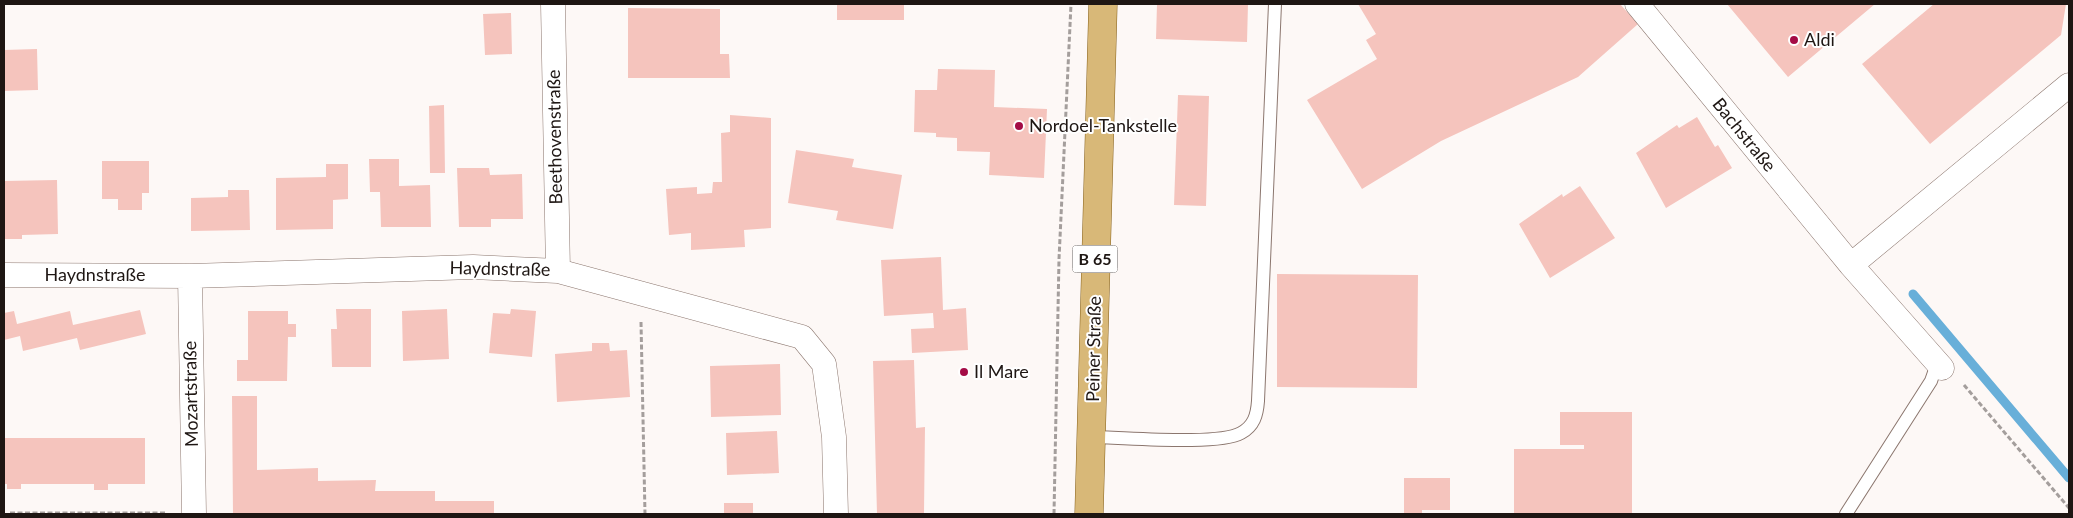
<svg xmlns="http://www.w3.org/2000/svg" width="2073" height="518" font-family="Lato,sans-serif">
<style>
.lines{fill:none;stroke-linecap:round;stroke-linejoin:round}
.stream{stroke:#68afd9;stroke-width:9}
.building{fill:#f5c4bd}
.lane-casing{stroke:#8b766e;stroke-width:14}
.street-casing{stroke:#8b766e;stroke-width:25}
.primary-casing{stroke:#86601a;stroke-width:29}
.path{stroke:#a49e9c;stroke-width:3;stroke-dasharray:5 2.5;stroke-linecap:butt}
.lane{stroke:#fff;stroke-width:12}
.street{stroke:#fff;stroke-width:24}
.primary{stroke:#d8b878;stroke-width:28}
.poi-dot{fill:#a40c46;stroke:#fff;stroke-width:2}
.labels{text-anchor:middle;stroke-width:4;stroke-linejoin:round;paint-order:stroke}
.shield{fill:#fff;stroke:#625c5a;stroke-width:1}
.shield-label{font-size:16px;font-weight:bold;fill:#1e1613}
.poi-label{font-size:18px;fill:#1e1613;stroke:#fff;text-anchor:start}
.street-label{font-size:18px;fill:#1e1613;stroke:#fff}
</style>
<rect width="100%" height="100%" fill="#fdf8f6"/>
<g class="lines">
<path class="stream" d="M1913,294L2069,478"/>
</g>
<path class="building" d="M837,4H904V20H837Z
M1157,4H1248L1247,42L1156,39Z
M1358,4H1620L1638,24L1578,77L1441,141L1362,189L1307,100L1377,59L1366,40L1376,34Z
M1727,4H1875L1788,77Z
M1934,4H2066L2061,35L1930,144L1862,64Z
M628,8L720,9V54H729L730,78H628Z
M511,13L512,54L485,55L483,14Z
M37,49L38,90L4,91V50Z
M938,69L995,70L994,107L1047,109L1044,178L989,175L990,152L957,151V138L936,137V133L914,132L915,90H937Z
M1178,95L1209,96L1206,206L1174,205Z
M444,105L445,173H430L429,106Z
M730,115L771,118V228L744,230L745,247L691,250V233L669,235L666,189L697,187V194L712,193L713,182H722L721,133L730,132Z
M1697,117L1715,147L1718,145L1732,168L1666,208L1636,153L1677,125L1679,128Z
M796,150L854,159L852,167L902,175L893,229L836,220L838,211L788,203Z
M369,159H399V186L430,185L431,227H381L380,192H370Z
M102,161H149V193H142V210H118V199H102Z
M326,164H348V199L333,200V229L276,230V178L326,177Z
M457,168H489L490,175L522,174L523,219H491V227H459Z
M57,180L58,234L22,235V239H4V181Z
M1580,186L1615,238L1550,278L1519,224L1562,194L1563,197Z
M228,190H249L250,230L191,231V198L228,197Z
M941,257L943,310L966,308L968,350L912,353L911,329L934,328L933,313L884,316L881,260Z
M1277,274L1418,275L1417,388L1277,387Z
M336,309H371V367H332L331,329H337Z
M447,309L449,359L403,361L402,311Z
M511,309L536,311L532,357L489,353L493,313L510,314Z
M140,310L146,334L80,350L77,338L23,351L20,336L4,340V313L14,311L17,324L70,311L73,325Z
M248,311H288V324H296V337H288L287,381H237V360H248Z
M592,343H609L610,351L627,350L630,397L557,402L555,354L592,351Z
M914,360L916,428L925,427L924,514H877L873,361Z
M780,364L781,415L711,417L710,366Z
M232,396H257V470L318,468V481L376,480L375,491H435V501H494V514H233Z
M1560,412H1632V514H1514V449H1584V445H1560Z
M777,431L779,473L727,475L726,433Z
M4,438H145V484H108V490H94V484H21V489H7V484H4Z
M1404,478H1450V510H1422V514H1404Z
M724,503H753V514H724Z"/>
<g class="lines">
<defs>
<path id="lane" d="M1092,437C1123,437 1218,446 1241,433C1254,426 1257,415 1258,401L1275,4
M1846,514L1931,381L1937,364"/>
<path id="street" d="M553,4L558,271
M1637,4L1851,265L1942,368
M1851,265L2069,85
M4,275L190,276L473,267L558,271L802,337L824,364L834,437L836,514
M190,276L194,514"/>
<path id="primary" d="M1089,514L1103,4"/>
</defs>
<use href="#lane" class="lane-casing"/>
<use href="#street" class="street-casing"/>
<use href="#primary" class="primary-casing"/>
<path class="path" d="M641,322L645,514
M1964,385L2069,508
M10,513H167
M1054,514L1059,259L1071,4"/>
<use href="#lane" class="lane"/>
<use href="#street" class="street"/>
<use href="#primary" class="primary"/>
</g>
<g class="poi-dot">
<circle cx="1794" cy="40" r="5"/>
<circle cx="1019" cy="126" r="5"/>
<circle cx="964" cy="372" r="5"/>
</g>
<g class="labels">
<rect class="shield" x="1072.5" y="245.5" width="45" height="27" rx="4"/>
<g class="shield-label">
<text x="1095" y="265">B 65</text>
</g>
<g class="poi-label">
<text x="1804" y="46">Aldi</text>
<text x="1029" y="132">Nordoel-Tankstelle</text>
<text x="974" y="378">Il Mare</text>
</g>
<g class="street-label">
<text transform="translate(1744 135) rotate(51)" y="6">Bachstraße</text>
<text transform="translate(555 137) rotate(-91)" y="6">Beethovenstraße</text>
<text transform="translate(500 269) rotate(1)" y="6">Haydnstraße</text>
<text x="95" y="281">Haydnstraße</text>
<text transform="translate(1094 349) rotate(-89)" y="6">Peiner Straße</text>
<text transform="translate(191 394) rotate(-91)" y="6">Mozartstraße</text>
</g>
</g>
<rect width="2073" height="518" fill="none" stroke="#1e1613" stroke-width="10"/>
</svg>
